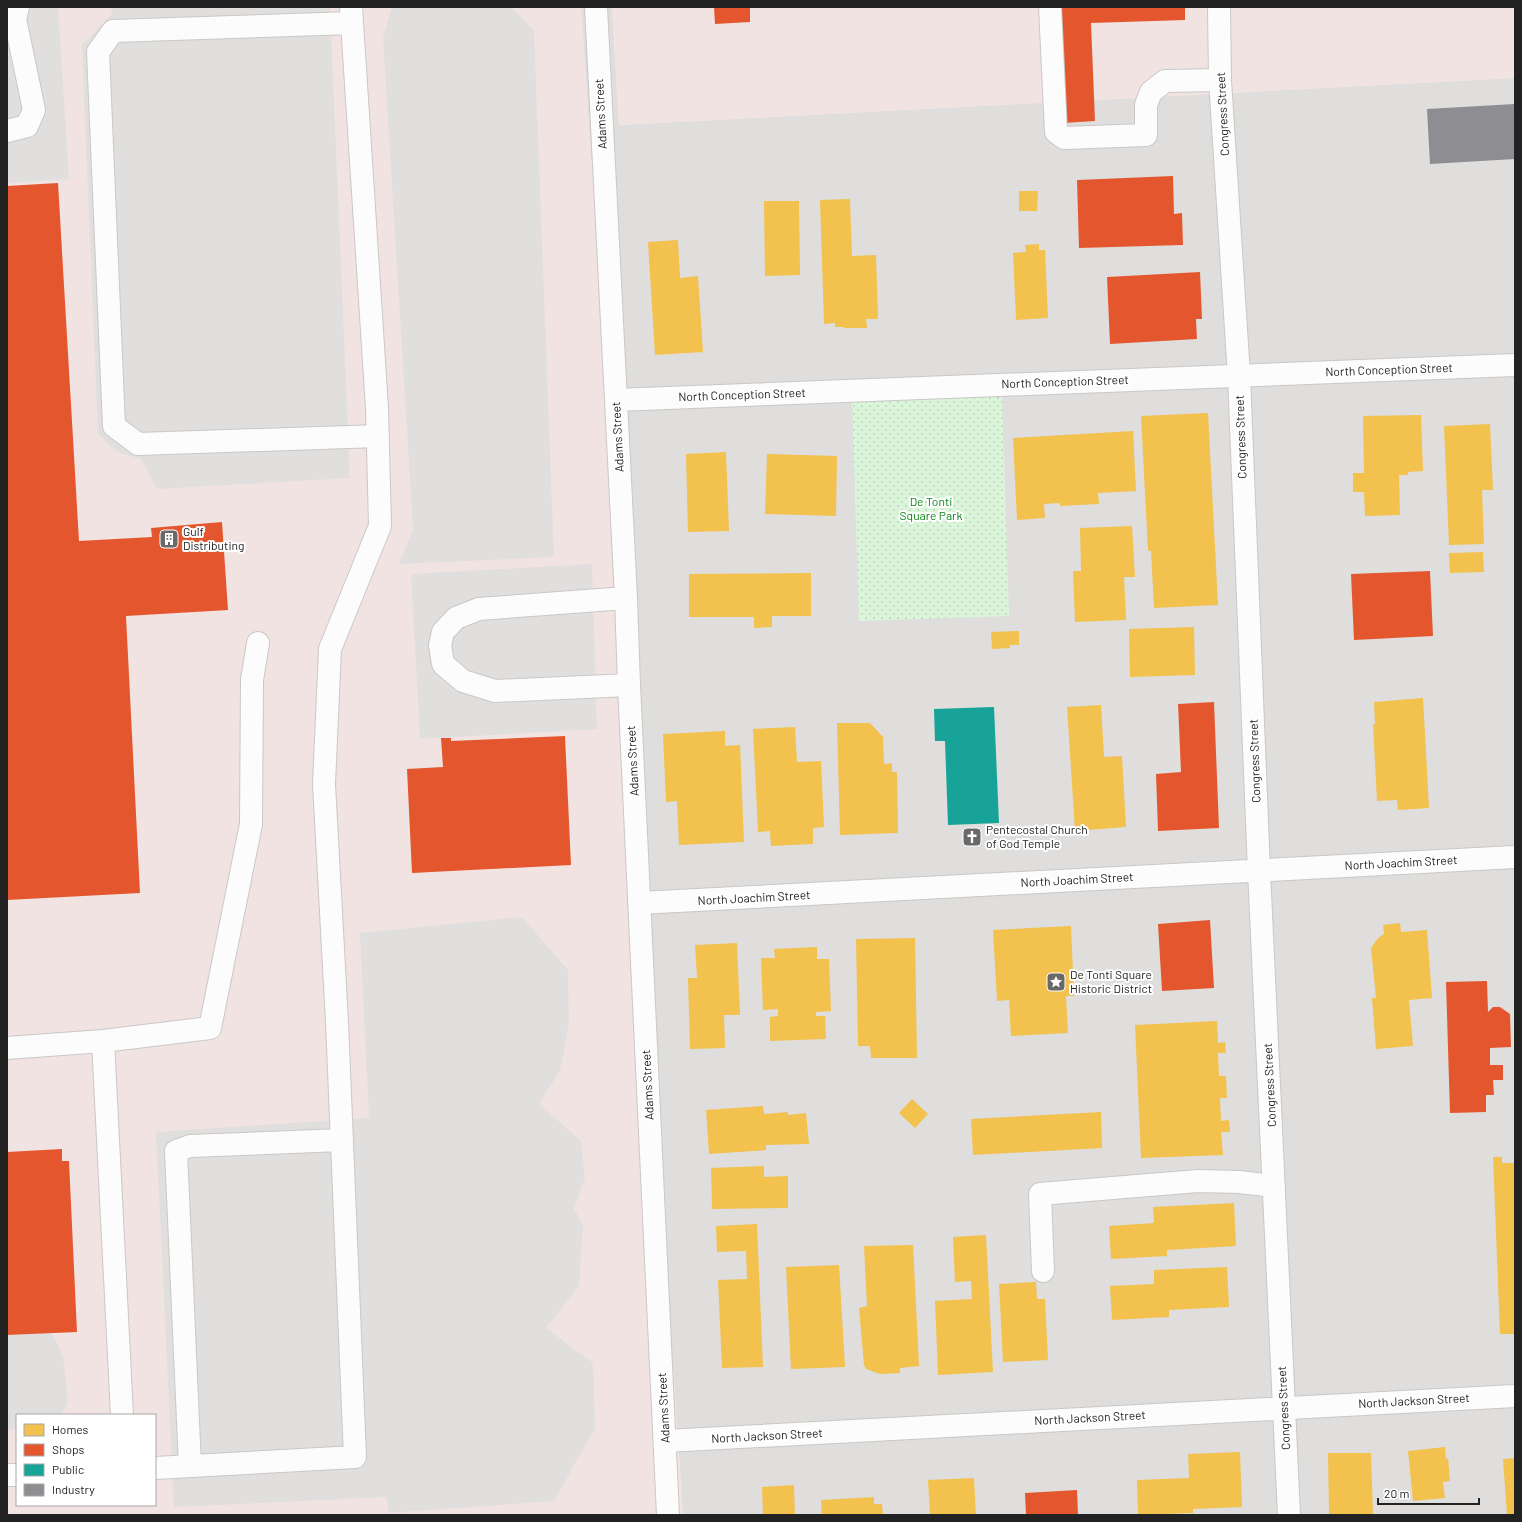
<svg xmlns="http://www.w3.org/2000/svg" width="1522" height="1522" font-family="Barlow,sans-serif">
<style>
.residential{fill:#dfdedc}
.commercial{fill:#f1e3e1;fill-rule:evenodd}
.park{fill:url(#park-dots)}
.parking{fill:#e0dfde}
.homes{fill:#f2c14e}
.shops{fill:#e4572e}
.public{fill:#17a398}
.industry{fill:#8d8d92}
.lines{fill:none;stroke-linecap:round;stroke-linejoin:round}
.minor-casing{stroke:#c9c8c7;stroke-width:24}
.minor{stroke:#fdfcfc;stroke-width:22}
.labels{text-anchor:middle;stroke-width:4;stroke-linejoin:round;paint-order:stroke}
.street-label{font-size:12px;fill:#222;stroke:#fff}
.park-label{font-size:12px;fill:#0c8416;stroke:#fff}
.poi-label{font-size:12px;fill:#222;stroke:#fff;text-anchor:start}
</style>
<defs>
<pattern id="park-dots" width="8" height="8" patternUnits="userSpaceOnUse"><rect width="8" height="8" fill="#daf5da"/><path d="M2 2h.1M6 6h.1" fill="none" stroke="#bbd2bb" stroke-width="1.8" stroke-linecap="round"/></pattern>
</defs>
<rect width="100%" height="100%" fill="#f0eeeb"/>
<path class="residential" d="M581,7H612L619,125L1515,78V1515H683Z"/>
<path class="commercial" d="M7,7H581L683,1515H7ZM17,1415H155V1505H17Z
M612,7H1515V78L619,125Z"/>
<path class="park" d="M1002,396L1009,616L859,621L852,401Z"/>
<path class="parking" d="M7,7H58L69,179L7,183Z
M110,7H330L350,478L157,489L141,459L117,452L98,434L82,45L112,14Z
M392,7H512L534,31L554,557L399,564L413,529L383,38Z
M1361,497L1362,518L1443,516L1447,569L1348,572L1353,666L1288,665L1285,574H1276L1273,501Z
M592,564L597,729L420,739L411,574Z
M1290,673L1367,674L1372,809L1353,830L1318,832L1296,810Z
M1141,686L1215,687L1214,702L1178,704L1181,772L1156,774Z
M1515,909V1131L1508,910Z
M522,917L568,970L569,1024L560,1071L539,1104L581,1141L585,1178L574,1209L583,1224L579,1286L546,1328L593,1363L595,1428L554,1501L389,1513L387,1497L174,1507L156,1132L369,1118L360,933Z
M1147,918L1160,1010L1121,1013L1126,1107L1090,1110L958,1115L957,1048L1093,1046L1084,919Z
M1331,1109L1371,1111L1376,1136L1476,1129L1482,1216L1343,1218Z
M1095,1158L1097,1177L1146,1175L1147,1219L1103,1221L1107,1280L990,1282L980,1166Z
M52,1333L63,1356L68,1403L61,1415H17V1429L7,1430V1335Z"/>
<path class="homes" d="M1019,191H1038L1037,211H1019Z
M850,199L852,256L876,255L878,319H866L867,328H844V327H835V323L824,324L820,200Z
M764,201H799L800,275L765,276Z
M678,240L680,278L698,276L703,352L655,355L648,242Z
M1039,244V250H1045L1048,318L1016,320L1013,253L1026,252L1025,245Z
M1208,413L1218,605L1154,608L1151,551H1148L1141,416Z
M1421,415L1423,471L1408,472V475H1399L1400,515L1365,516L1364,492H1353V473H1364L1363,416Z
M1490,424L1493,490H1482L1484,544L1449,545L1444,426Z
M1133,431L1136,491L1098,493L1099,504L1060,506V503L1044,504L1045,518L1017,520L1013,438Z
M726,452L729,531L688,532L686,454Z
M767,454L837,456L836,516L765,514Z
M1132,526L1135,577H1124L1126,620L1075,622L1073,571H1081L1080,528Z
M1483,552L1484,572L1450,573L1449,553Z
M811,573V616H772V627L754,628V617H689V574Z
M1194,627L1195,675L1130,677L1129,629Z
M1019,631V645H1010V648L992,649L991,632Z
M1423,698L1429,808L1398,810L1397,800L1377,801L1373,724H1375L1374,702Z
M1101,705L1104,757L1122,756L1126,827L1075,831L1067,707Z
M837,723H870L883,737L884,764L892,763V772H897L898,833L840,835Z
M795,727L797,762L821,761L824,827L813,828V844L771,846L770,831L758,832L753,729Z
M725,731V746L740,745L744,842L679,845L677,801L666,802L663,734Z
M1400,923L1401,932L1427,930L1432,998L1409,1000L1413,1046L1376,1049L1372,998H1376L1371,948L1378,938L1384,934L1383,925Z
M1071,926L1074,996H1066L1068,1033L1011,1036L1009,1000L997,1001L993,930Z
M915,938L917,1058H871L870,1046H858L856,939Z
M737,943L740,1015H724L725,1048L690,1049L688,978H697L695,945Z
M817,947V959H829L831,1011L816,1012V1016H825L826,1039L770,1041V1017L778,1016V1009L763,1010L761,958H775L774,949Z
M1217,1021L1218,1043L1225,1042L1226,1053H1218L1219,1076H1226L1227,1098H1220L1221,1121L1229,1120L1230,1132H1221L1223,1155L1141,1158L1135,1025Z
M912,1099L928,1114L915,1128L899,1113Z
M763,1106L764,1114L788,1112V1115L806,1113L809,1144L766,1145V1150L709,1154L706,1110Z
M1101,1112L1102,1148L973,1155L971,1119Z
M1493,1157H1502V1163H1515V1334H1500Z
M764,1166V1177L788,1176V1208L712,1209L711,1168Z
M1234,1203L1236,1246L1167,1250V1256L1111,1259L1109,1226L1154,1223L1153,1207Z
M757,1224L763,1367L722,1368L718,1280L747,1279L746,1251L717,1252L716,1226Z
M986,1235L993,1372L938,1375L935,1301L972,1299L971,1281L955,1282L953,1237Z
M913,1245L919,1366L900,1368V1373L880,1374L866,1369L864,1365L859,1308L867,1306L864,1246Z
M839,1265L845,1367L791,1369L786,1267Z
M1227,1267L1229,1307L1169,1310V1317L1112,1320L1110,1286L1154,1284V1270Z
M1036,1282L1037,1299H1045L1048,1360L1003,1362L999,1284Z
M1445,1447L1446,1459L1448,1458L1450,1481L1443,1482L1445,1498L1413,1501L1408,1451Z
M1240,1452L1242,1507L1193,1509V1513L1138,1515L1137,1480L1189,1478L1188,1454Z
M1328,1453H1371L1373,1515H1329Z
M1515,1458V1515H1507L1503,1459Z
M974,1478L976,1515H930L928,1480Z
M794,1485L795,1515H763L762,1487Z
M874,1497V1504H882L883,1515H822L821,1500Z"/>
<path class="shops" d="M714,7H750V22L715,24Z
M1061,7H1185V20L1091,23L1095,121L1064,123Z
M1173,176L1174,214L1182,213L1183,245L1079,248L1077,180Z
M58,183L79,541L152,537L151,528L222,522L228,610L126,616L140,893L7,900V186Z
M1200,272L1202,319H1196L1197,339L1110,344L1107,277Z
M1430,571L1433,636L1354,640L1351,574Z
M1214,702L1219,828L1158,831L1156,774L1181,772L1178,704Z
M565,736L571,865L412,873L407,769L443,767L441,738H451V741Z
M1210,920L1214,988L1162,991L1158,924Z
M1487,981L1488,1012L1493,1007H1500L1510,1014L1511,1047L1490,1048V1065H1503V1080H1493L1494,1095H1486V1112L1450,1113L1446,982Z
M62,1149V1161H69L77,1332L7,1335V1152Z
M1077,1490L1078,1515H1026L1025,1493Z"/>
<path class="public" d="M994,707L999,823L948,825L945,741H935L934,709Z"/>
<path class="industry" d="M1515,104V159L1430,164L1427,109Z"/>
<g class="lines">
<defs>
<path id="minor" d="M596,7L626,598L629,685L668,1515
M1050,7L1056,132L1064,138L1146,135V105L1151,92L1165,81L1220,80
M1219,7L1220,80L1239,376L1259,871L1289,1515
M352,23L113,31L98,52L114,426L138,444L378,436
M7,131L27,126L34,110L15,19L18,7
M616,400L1515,365
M626,598L479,609L456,618L443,632L440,645L443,664L463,681L495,691L629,685
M639,903L1515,857
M7,1048L103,1041
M1043,1271L1040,1194L1198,1181L1239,1182L1274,1186
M122,1415L103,1041L210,1028L251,824L252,680L258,643
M665,1441L1515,1396
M190,1466L176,1151L190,1146L342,1140
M155,1468L355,1457L337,1022L324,784L330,649L380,526L377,408L351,7
M7,1475H17"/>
</defs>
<use href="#minor" class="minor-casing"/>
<use href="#minor" class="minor"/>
</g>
<defs>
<symbol id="building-square" viewBox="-11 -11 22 22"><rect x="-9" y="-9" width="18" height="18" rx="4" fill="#6a6968" stroke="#fff"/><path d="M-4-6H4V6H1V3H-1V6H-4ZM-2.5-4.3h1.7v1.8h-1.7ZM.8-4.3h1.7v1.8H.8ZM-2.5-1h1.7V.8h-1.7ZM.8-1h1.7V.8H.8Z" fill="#fff"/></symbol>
<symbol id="church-square" viewBox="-11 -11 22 22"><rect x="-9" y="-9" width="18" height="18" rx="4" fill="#6a6968" stroke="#fff"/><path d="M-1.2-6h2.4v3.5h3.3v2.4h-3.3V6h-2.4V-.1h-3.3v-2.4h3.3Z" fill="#fff"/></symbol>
<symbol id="sight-square" viewBox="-11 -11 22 22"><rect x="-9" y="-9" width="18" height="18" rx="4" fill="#6a6968" stroke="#fff"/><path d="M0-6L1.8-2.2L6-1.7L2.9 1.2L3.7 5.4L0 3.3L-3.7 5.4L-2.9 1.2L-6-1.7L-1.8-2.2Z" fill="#fff"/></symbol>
</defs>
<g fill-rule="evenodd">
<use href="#building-square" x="158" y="528" width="22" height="22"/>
<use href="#church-square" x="961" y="826" width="22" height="22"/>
<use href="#sight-square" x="1045" y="971" width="22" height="22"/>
</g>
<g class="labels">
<g class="street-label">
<text transform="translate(601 114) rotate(-93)" y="4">Adams Street</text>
<text transform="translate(1223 114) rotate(-93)" y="4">Congress Street</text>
<text transform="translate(1389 370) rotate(-2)" y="4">North Conception Street</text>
<text transform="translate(1065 382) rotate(-2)" y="4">North Conception Street</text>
<text transform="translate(742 395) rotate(-2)" y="4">North Conception Street</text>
<text transform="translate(618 437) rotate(-93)" y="4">Adams Street</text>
<text transform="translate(1241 437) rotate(-92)" y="4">Congress Street</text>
<text transform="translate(633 761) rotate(-93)" y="4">Adams Street</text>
<text transform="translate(1255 761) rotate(-92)" y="4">Congress Street</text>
<text transform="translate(1401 863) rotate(-3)" y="4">North Joachim Street</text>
<text transform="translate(1077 880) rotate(-3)" y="4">North Joachim Street</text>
<text transform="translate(754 898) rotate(-3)" y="4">North Joachim Street</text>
<text transform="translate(648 1085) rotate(-93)" y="4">Adams Street</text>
<text transform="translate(1270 1085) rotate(-93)" y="4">Congress Street</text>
<text transform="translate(1414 1401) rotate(-3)" y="4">North Jackson Street</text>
<text transform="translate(664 1408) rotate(-93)" y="4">Adams Street</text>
<text transform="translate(1284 1408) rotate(-93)" y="4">Congress Street</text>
<text transform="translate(1090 1418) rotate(-3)" y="4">North Jackson Street</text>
<text transform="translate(767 1436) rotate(-3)" y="4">North Jackson Street</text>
</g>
<g class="park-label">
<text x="931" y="506">De Tonti<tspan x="931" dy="14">Square Park</tspan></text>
</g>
<g class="poi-label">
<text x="183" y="536">Gulf<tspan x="183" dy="14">Distributing</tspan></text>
<text x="986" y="834">Pentecostal Church<tspan x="986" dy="14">of God Temple</tspan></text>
<text x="1070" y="979">De Tonti Square<tspan x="1070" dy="14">Historic District</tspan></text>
</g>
</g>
<rect width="1522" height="1522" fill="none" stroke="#222222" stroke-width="16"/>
<rect x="16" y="1414" width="140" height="92" fill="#ffffff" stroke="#a7a7a7"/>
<rect x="24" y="1424" width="20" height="12" fill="#f2c14e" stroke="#a7a7a7"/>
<text x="52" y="1434" font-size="12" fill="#222222">Homes</text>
<rect x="24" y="1444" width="20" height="12" fill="#e4572e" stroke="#a7a7a7"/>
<text x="52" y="1454" font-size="12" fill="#222222">Shops</text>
<rect x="24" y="1464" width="20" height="12" fill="#17a398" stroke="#a7a7a7"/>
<text x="52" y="1474" font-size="12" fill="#222222">Public</text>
<rect x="24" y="1484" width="20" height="12" fill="#8d8d92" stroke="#a7a7a7"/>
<text x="52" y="1494" font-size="12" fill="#222222">Industry</text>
<path d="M1378 1498v6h101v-6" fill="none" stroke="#222222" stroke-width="2"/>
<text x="1384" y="1498" font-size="12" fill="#222222" stroke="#ffffff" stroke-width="3" paint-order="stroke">20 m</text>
</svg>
